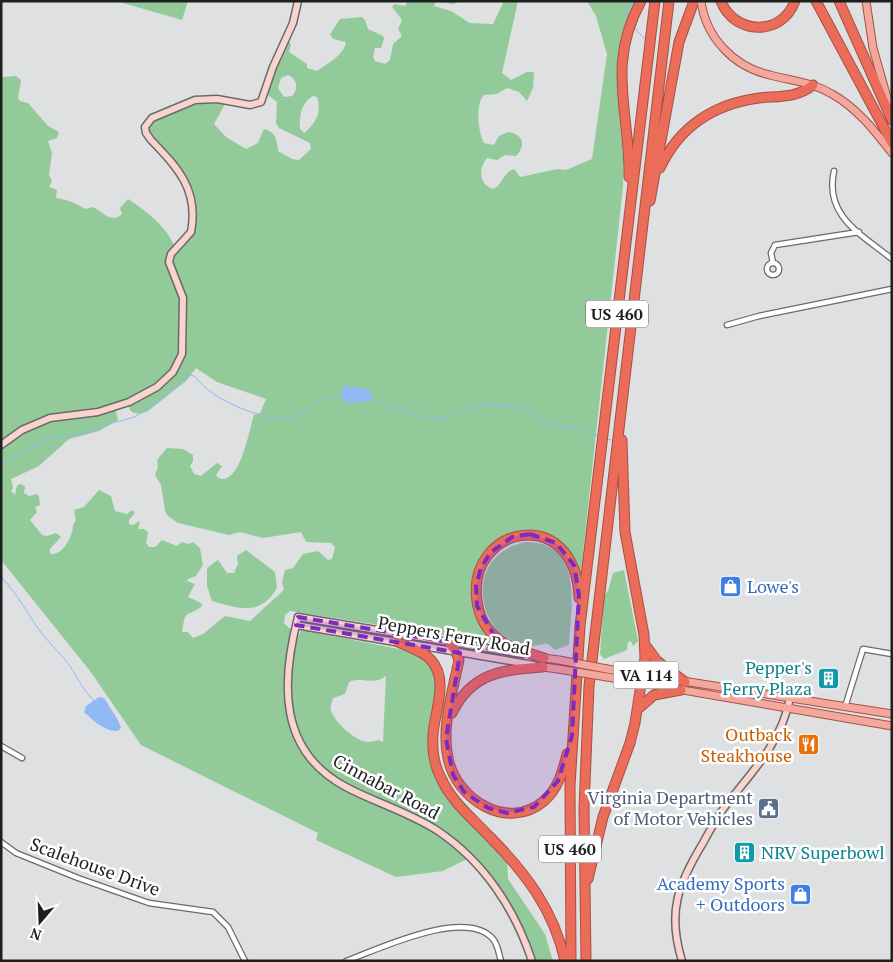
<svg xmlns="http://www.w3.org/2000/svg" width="893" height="962" font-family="'PT Serif',serif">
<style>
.green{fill:#92cb99;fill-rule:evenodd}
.water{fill:#8fb8f4}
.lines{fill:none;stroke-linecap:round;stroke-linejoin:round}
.stream{stroke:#8fb8f4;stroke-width:1}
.street-casing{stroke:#696a6b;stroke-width:7}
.secondary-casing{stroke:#696a6b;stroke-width:9}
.primary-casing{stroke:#a45146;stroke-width:9}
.highway-casing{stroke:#a45146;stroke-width:11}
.street{stroke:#fff;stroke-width:4.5}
.secondary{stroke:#f9d3ce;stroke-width:6}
.primary{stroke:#f4a79c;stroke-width:7}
.highway{stroke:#ec6c5a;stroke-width:9}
.primary-bridge-casing{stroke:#a45146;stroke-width:9;stroke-linecap:butt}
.primary-bridge{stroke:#f4a79c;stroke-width:7}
.marked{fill:#7b2cbf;fill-opacity:0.2;stroke:#7b2cbf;stroke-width:4;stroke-dasharray:10 6;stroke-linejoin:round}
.labels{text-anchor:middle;stroke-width:5;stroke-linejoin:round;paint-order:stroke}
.shield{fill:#fff;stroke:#626263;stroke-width:1}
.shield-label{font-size:16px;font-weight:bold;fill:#1f1f20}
.shop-label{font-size:18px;fill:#366cbe;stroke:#fff;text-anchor:start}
.street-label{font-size:18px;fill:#1f1f20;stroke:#fff}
.culture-label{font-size:18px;fill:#0d838f;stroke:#fff;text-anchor:end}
.food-label{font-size:18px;fill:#c56008;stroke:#fff;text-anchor:end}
.service-label{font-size:18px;fill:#4e5e75;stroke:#fff;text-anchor:end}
</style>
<rect width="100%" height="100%" fill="#dfe0e1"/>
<path class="green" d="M116,1H188L182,20Z
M408,1H460L454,4L436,2L434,6L451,11L470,23L493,24L504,1H518L502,73L511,80L527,72H534L533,88L527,101L519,92L507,88L497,94L484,95C475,104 478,132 484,143L494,145L499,136L508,132C524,134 526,146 516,156L505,155L497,160L487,158C478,168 479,185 493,189C502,186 502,173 514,169L520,177L558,169L566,170L592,159L607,54L596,16L587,1H636C601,63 627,121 623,187L580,580L575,566L556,542L508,537C498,549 483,561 475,575C462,599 488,626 500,644L290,611L285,615L284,623L291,630C291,658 282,685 287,714C297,778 350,791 400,814C425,825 447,841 467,859L443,871L396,877L316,840L318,833L141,745L90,671L1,560V447L45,422L115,408L118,420L99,431L69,439L39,466L11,479L13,488L11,491L15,495L17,486L20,484L25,486L24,493L29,496L37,494L39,496L40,505L35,507L37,512L30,520L42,535L47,536L56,533L61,537L50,549V554C63,556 73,536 73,525L76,520L74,510L84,507L99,490L111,496L115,511L127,514L132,510L135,513L129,520V524L133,525L140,521L138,529H144L148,532L146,543L149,547H155L162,540L177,546L182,542L189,544L193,542L200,548L203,565L196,576L188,579L187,581L195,584L188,597L201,603L202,606C186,619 186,606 182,632H188L193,638L203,634L225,616L250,621L284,590L282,582L285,570L293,568L303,554L318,551L328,560L332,559L335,547L331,543L306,542L301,532L263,538L240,532L229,535L178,523L168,516L165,511L161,485L155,475L158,467L157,460L167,448L183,449L193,455V461L190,466L194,474L201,476L217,463L222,466L216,475L218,478C240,487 249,430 254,415L260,413L266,399L217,382L196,368L186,381L148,411C140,415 130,415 128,405L148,396L170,379L181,364L186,302L171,264L174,253L192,236L195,225L193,195L185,174L150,135L148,129L152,121L195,103L223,101L225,104L214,124L226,137L246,149L258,143L264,129C276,132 277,140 278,151L292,159L299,160L311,149L310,143L279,128L276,123L277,102L268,95L275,66L288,41L291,44L289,52L307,64V68L317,71C327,64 344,55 346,42L333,39L330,34L340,19L362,17L365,20L368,29L383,36L384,39L381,48H375L373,57L375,61L385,64L390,60L393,44L402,36L398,29L402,20L392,7L394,4L405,6ZM288,75C297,79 299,88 292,96L284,97L278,88L281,78ZM313,96L317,97C322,112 316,123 304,133L300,129C299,116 301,103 313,96Z
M16,76L21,80L18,98L20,101L28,103L48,126L59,132L57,138L48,141L52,153L49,175L52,181L49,187L57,190L56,198C65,199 78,204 85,209L93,207C103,212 111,224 122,214L120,208L128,199C146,211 165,225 174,245L168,255L181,297V349L176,366L157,385L143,393L100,409L51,416L1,442V77Z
M527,542C584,543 571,607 569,645L555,650L548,644C543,643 539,646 533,646C524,645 512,641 503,636C496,632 493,625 489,618C473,584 488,548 527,542Z
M246,550L275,572L277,588C261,616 239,609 212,601L207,586V568L218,560L227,573H234L238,564L237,556Z
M624,570L638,641L633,646L631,641L628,642L627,650L604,659L600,654L604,596L608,591L613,573Z
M302,630L414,652L428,661L437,678L431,758H429L446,798L507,858L508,879L545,934L553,961H535C513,897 484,866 432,825C411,807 382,801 357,790C313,770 287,730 291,681C292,667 292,642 302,630ZM386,676L383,742C377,738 375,742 368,742C356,742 333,721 331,710C330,706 332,702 333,698L345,694L349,682C360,676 374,686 386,676Z"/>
<path class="water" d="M346,386L366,389L372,393V399L365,402L346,403L342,397V388Z
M99,697L104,698L118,720L121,728L118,731C105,732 93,720 84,712L86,706Z"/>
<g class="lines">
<path class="stream" d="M628,19L626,11L631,1
M633,27L646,40
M372,399L408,413L432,419L451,416L477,404L516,406L529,411L550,426L576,427L598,436
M607,439L615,441
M1,463L50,438L81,434L104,425L135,417L160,400L189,375L194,376C200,382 206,389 214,394C233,407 275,425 298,415C318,407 314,395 343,397
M1,577C17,593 27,613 40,631C49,643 61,654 70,666C78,679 84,691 94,701"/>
<defs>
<path id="street" d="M834,171C824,216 861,234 892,259
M767 269a6 6 0 1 1 12 0a6 6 0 1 1-12 0Z
M773,263L771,253L775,245L859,232
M727,325L759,316L892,289
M845,707L863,649L892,654
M1,746L22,758
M1,842L16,853L78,878L149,903L213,912L228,927L245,961
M346,961C379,949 466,907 493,939C498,945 499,954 501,961"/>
<path id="secondary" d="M1,445L22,430L50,418L98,412L129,402L157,387L173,372L182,354L183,298L169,262L171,254L191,232C199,190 178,168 151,140L146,133L145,127L152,118L195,100L217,99L250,105L261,102L273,67L293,23L298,1
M296,625L401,643
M411,644L534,665
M522,654L298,617C281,682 278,751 346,787C376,803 409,812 438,831C484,862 515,909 532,961
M682,961C667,912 678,884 703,843C711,828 719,814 729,801C755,769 782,740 790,698"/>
<path id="primary" d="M701,1C706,38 734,67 770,75C792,81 812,82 832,94C857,108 874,130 892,153
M866,1L873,48L888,101
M544,658L559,660
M543,667L558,669
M607,669L892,714
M607,677L892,726"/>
<path id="highway" d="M721,1C734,35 782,37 795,1
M816,1L892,143
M839,1L892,120
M660,168C679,127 714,104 759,98C779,96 797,98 813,85
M629,177C630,111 606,65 641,1
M650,201L679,42L694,1
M398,642C409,647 423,651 431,660C449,680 435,710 433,734C432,748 434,765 441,778C451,801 472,818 489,836C525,872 554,910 565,961
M449,642L456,652L459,660C453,690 441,727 448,758C456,799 507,832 544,801C558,789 563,771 567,754
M646,646L657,661L685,682
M544,658C529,653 512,649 499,640C486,630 479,616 477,601C466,525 576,503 579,598
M639,708L654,695L681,690
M452,713C472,672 503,670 543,667
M588,879L603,817L630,743L635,723L645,658L644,635L625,532L622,440
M571,961L570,786L580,626L655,1
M586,961L584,808L589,686L669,1"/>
</defs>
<use href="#street" class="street-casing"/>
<use href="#secondary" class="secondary-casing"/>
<use href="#primary" class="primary-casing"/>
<use href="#highway" class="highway-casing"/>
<use href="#street" class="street"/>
<use href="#secondary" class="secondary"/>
<use href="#primary" class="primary"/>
<use href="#highway" class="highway"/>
<defs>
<path id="primary-bridge" d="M559,660L607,669
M558,669L607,677"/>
</defs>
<use href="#primary-bridge" class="primary-bridge-casing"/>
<use href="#primary-bridge" class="primary-bridge"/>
</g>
<path class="marked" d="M530,534L556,543L574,565L579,595L572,736L558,781L534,807L507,813L488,808L464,792L453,775L446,739L460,653L296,625L298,617L503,651L477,606L476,586L481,568L490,553L512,537Z"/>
<defs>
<symbol id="shop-square" viewBox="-11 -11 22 22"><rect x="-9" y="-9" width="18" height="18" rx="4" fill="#3f7fe0" stroke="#fff"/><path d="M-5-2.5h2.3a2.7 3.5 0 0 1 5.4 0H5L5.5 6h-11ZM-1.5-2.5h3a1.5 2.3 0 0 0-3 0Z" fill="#fff"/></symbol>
<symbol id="building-square" viewBox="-11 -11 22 22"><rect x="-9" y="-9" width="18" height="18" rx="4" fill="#0f9aa8" stroke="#fff"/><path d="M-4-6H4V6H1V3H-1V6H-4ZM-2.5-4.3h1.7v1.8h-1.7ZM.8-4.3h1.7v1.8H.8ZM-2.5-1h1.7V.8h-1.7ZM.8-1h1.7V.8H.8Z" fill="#fff"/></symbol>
<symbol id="restaurant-square" viewBox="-11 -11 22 22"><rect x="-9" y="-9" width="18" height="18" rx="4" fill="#e8710a" stroke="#fff"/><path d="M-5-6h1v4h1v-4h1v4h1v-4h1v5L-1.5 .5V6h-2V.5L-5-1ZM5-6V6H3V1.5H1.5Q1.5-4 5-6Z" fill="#fff"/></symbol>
<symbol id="civic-square" viewBox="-11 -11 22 22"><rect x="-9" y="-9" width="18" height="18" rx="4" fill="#5c6f8a" stroke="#fff"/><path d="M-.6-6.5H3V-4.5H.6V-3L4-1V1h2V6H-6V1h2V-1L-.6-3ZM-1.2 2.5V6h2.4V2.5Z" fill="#fff"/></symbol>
</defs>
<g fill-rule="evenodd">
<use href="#shop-square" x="718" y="574" width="25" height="25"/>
<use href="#building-square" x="816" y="666" width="25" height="25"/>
<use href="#restaurant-square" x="796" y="732" width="25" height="25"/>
<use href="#civic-square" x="756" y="796" width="25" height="25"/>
<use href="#building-square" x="732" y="840" width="25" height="25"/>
<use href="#shop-square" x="788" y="882" width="25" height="25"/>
</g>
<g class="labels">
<g class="shield">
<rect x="586" y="300.5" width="62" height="27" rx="4"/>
<rect x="613.5" y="661.5" width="65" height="27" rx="4"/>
<rect x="539" y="835.5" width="62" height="27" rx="4"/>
</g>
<g class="shield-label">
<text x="617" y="320">US 460</text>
<text x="646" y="681">VA 114</text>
<text x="570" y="855">US 460</text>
</g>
<g class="shop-label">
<text x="747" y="593">Lowe's</text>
<text x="785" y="890" text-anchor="end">Academy Sports<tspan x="785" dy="21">+ Outdoors</tspan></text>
</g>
<g class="street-label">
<text transform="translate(454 636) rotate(10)" y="6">Peppers Ferry Road</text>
<text transform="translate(386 787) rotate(28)" y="6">Cinnabar Road</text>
<text transform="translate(95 867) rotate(20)" y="6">Scalehouse Drive</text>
</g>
<g class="culture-label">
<text x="812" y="674">Pepper's<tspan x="812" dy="21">Ferry Plaza</tspan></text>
<text x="761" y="859" text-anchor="start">NRV Superbowl</text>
</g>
<g class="food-label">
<text x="792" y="741">Outback<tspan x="792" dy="21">Steakhouse</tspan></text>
</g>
<g class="service-label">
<text x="753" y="804">Virginia Department<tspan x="753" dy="21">of Motor Vehicles</tspan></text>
</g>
</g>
<rect width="893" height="962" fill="none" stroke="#1f1f20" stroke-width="5"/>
<g transform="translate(40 922) rotate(199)" stroke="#ffffff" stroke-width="4" paint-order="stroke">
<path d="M0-4L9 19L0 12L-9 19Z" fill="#1f1f20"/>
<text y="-8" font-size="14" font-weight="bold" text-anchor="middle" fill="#1f1f20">N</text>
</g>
</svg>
